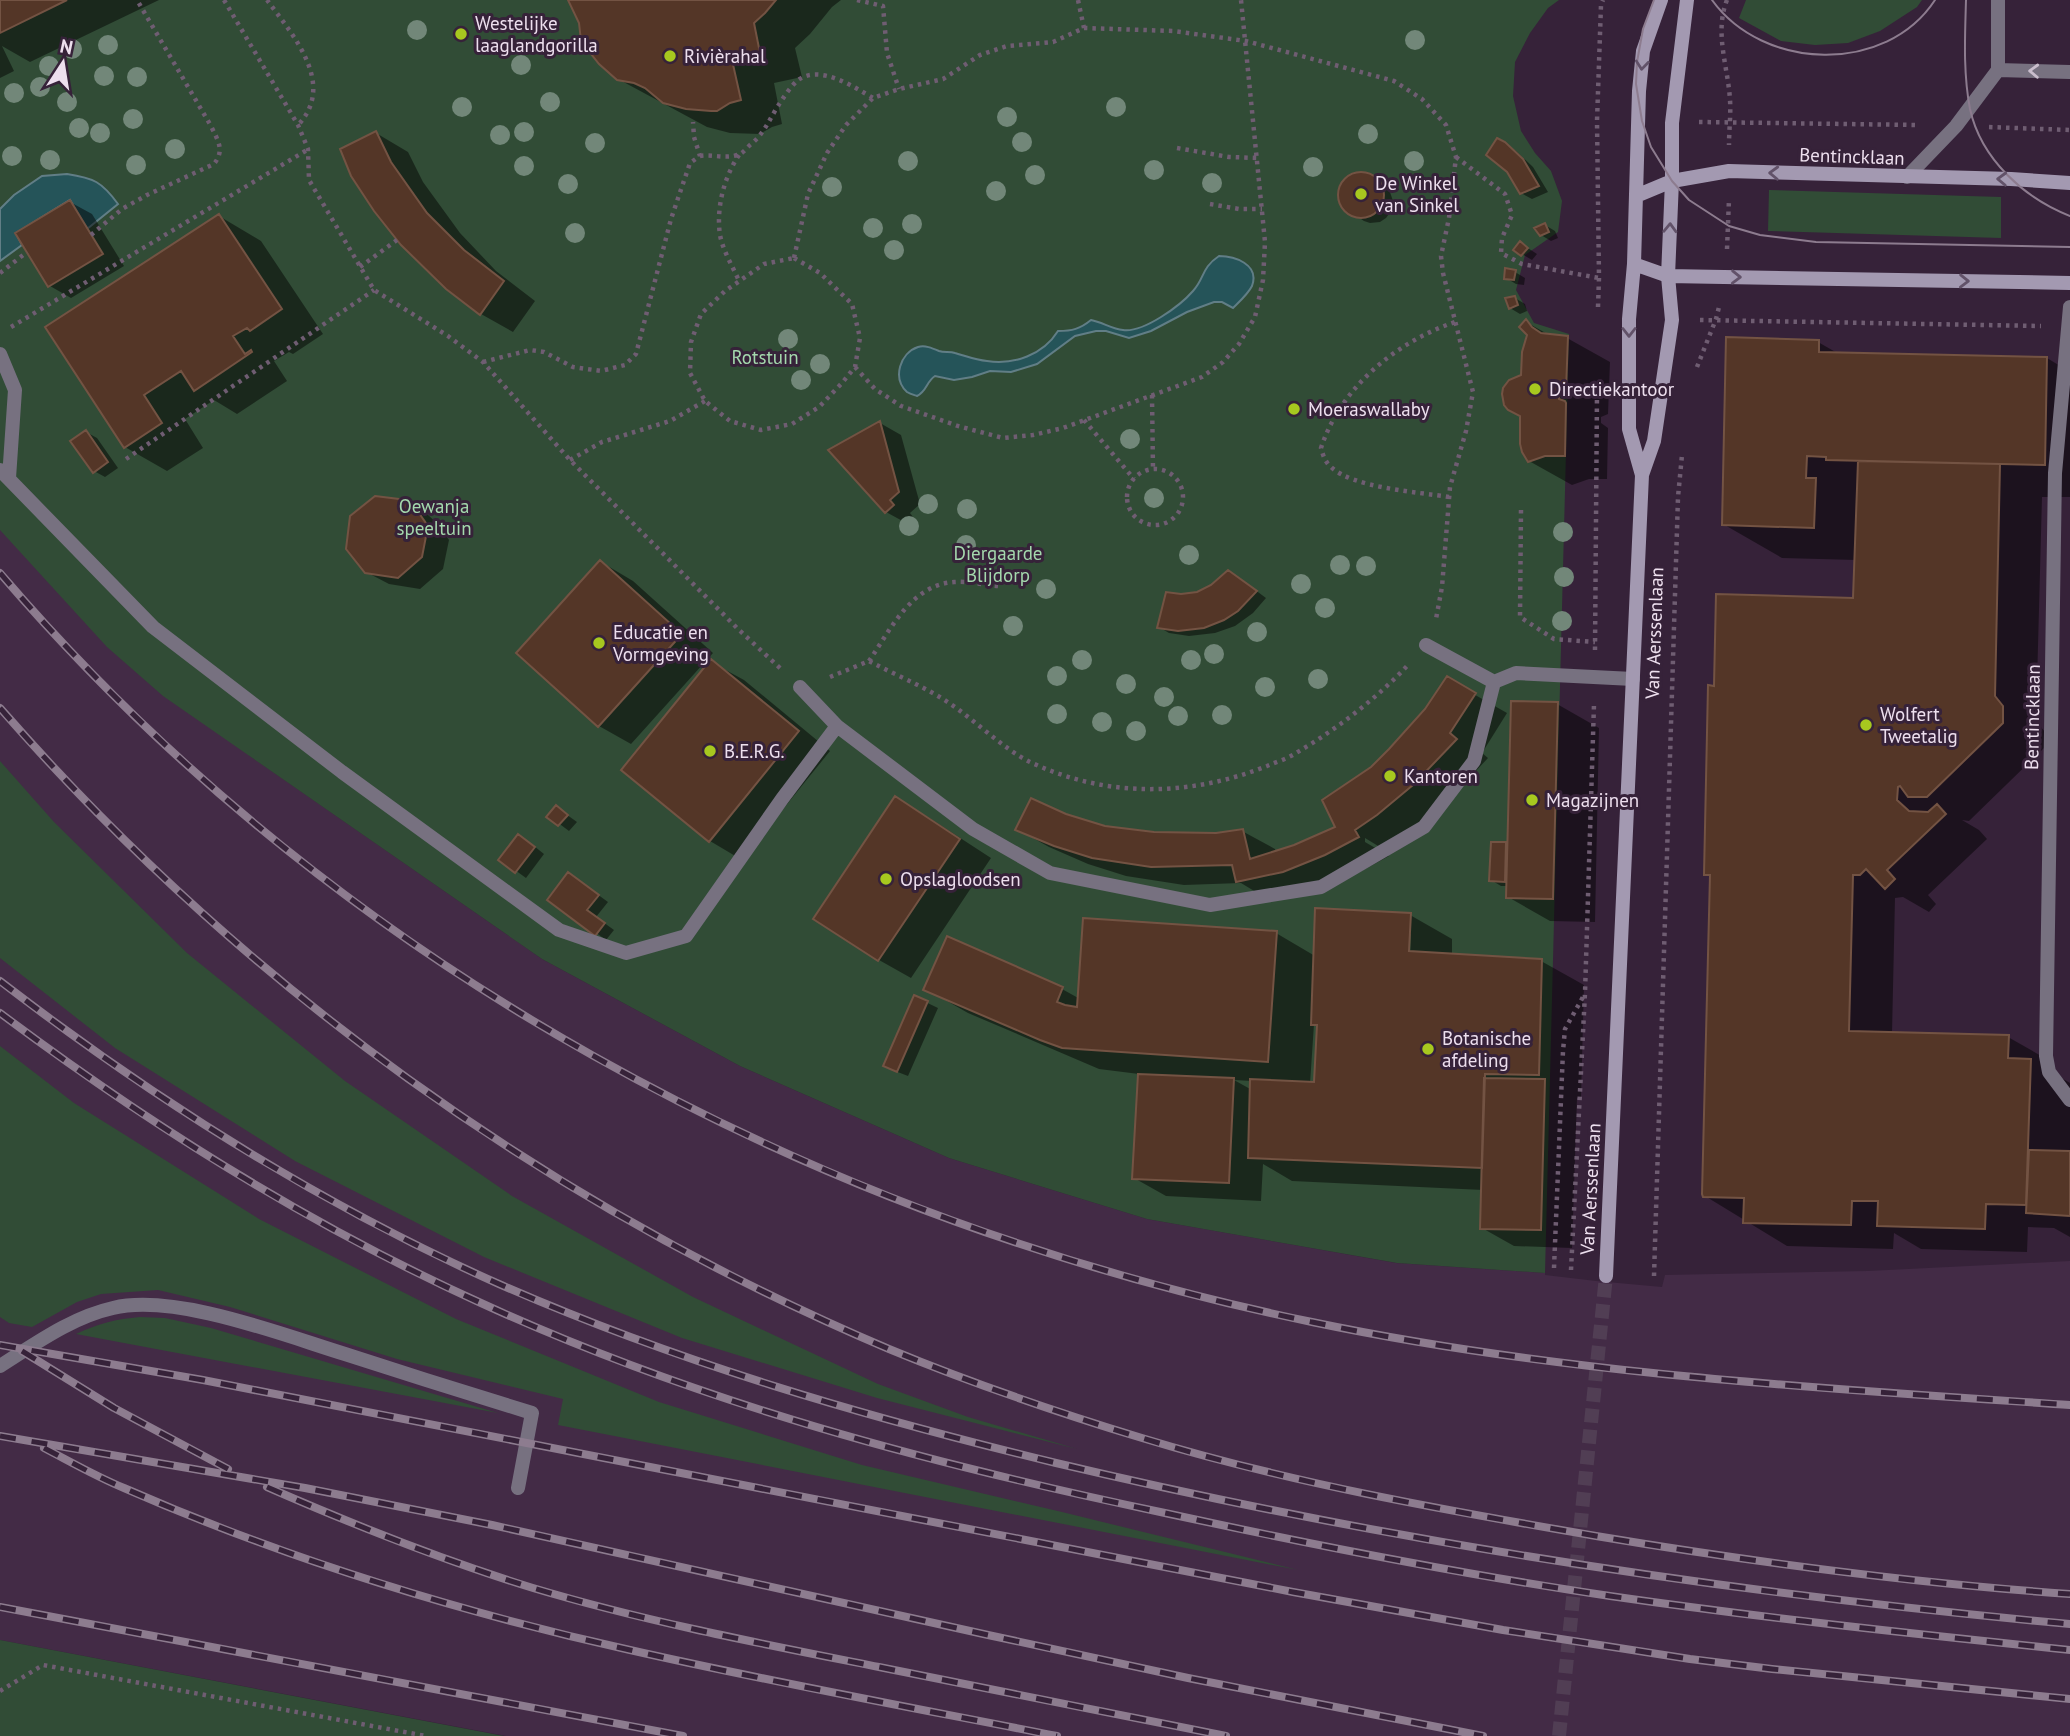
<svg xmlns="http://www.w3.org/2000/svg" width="2070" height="1736" font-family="'PT Sans',sans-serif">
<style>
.built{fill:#432b46}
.green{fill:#314c36}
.water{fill:#255459;stroke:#617e86;stroke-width:2}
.shadow{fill:#0007;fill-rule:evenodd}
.building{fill:#543627;stroke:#735343;stroke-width:2}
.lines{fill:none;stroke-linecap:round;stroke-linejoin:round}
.secondary-tunnel{stroke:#513e54;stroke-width:14;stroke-dasharray:14 7;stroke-linecap:butt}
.path{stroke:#6f5d72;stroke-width:4.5;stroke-dasharray:3.5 5;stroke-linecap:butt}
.lane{stroke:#777180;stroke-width:14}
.street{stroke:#777180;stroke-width:14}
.secondary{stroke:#a399b1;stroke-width:14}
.tram{stroke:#8d7c8f;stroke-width:2}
.rail-casing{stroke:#8d7c8f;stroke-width:8}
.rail{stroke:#362239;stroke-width:5;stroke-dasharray:16;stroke-linecap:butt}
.tree{fill:#728779}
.oneway{stroke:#625269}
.oneway2{stroke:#cabecd}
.poi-dot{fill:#a7c81f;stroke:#362239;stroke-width:2.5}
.labels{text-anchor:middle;stroke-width:6;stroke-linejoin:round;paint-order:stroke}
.poi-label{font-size:19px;fill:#eddfee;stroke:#362239;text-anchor:start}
.street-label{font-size:19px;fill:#eddfee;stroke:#362239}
.park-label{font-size:19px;fill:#a4d9ad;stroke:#362239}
</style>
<rect width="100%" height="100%" fill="#362239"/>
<path class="built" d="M0,497L250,756L542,959L740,1066L949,1158L1147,1219L1396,1263L1545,1273V1275L1596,1281L1662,1287L1665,1275L1868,1271L2070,1261V1736H506L0,1640Z"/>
<path class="green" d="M0,0H1559L1548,8L1530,33L1515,62L1513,96L1521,131L1535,153L1551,171L1562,201L1558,232L1525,255L1516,290L1534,323L1569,334L1545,1273L1397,1263L1147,1219L949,1158L740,1066L542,959L163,696L107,647L0,530Z
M1746,0H1922L1917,7L1880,31L1848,43L1815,45L1781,41L1739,18Z
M1769,190L2001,197V238L1768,231Z
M0,761L54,822L187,953L345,1081L512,1196L693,1297L878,1384L968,1417L1077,1449L877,1398L682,1338L484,1257L295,1161L115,1048L0,958Z
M0,1046L74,1103L259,1219L456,1319L659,1402L862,1465L1062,1512L1298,1570L558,1425L563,1399L397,1359L230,1307L158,1290L101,1294L77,1302L32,1327L9,1323L0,1317Z
M140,1317L165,1318L211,1328L498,1413L76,1334C97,1324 116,1319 140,1317Z
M0,1640L504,1736H0Z"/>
<path class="water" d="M67,174C94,178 102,182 118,204L87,229L70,200L16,233L22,245L0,261V209L14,195L42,176Z
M1219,256C1234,256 1260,264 1252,286C1248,294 1239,302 1233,308L1222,302H1214L1187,312L1151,331L1129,338L1106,331H1096L1075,336L1037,364L1011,372L990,371L972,377L954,380L935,376C926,382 927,391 917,396C914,395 910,394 907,392C892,378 900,353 918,347C925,345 932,348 939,351C944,353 950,351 955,353C966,356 975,360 987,361C1014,365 1043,355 1058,331C1072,331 1080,329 1091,320C1102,322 1112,329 1123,330C1143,333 1180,306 1193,291C1205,278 1201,268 1219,256Z"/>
<path class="shadow" d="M0,0H159L30,62L2,46L14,71L0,78Z
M569,0H841L832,7L810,34L795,48L802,77L774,83L782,124L772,127L760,134L730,133L707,127L618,79L581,22Z
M376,133L408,152L423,182L460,233L496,271L535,301L513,332L481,314L376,210Z
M1497,140L1516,151L1533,167L1548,192L1532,199L1521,193Z
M1362,174L1374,178L1389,189L1394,204L1392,210L1386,218L1380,222L1370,223L1364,221L1345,208L1341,192L1342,187L1348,179Z
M70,202L92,214L124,266L71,298L50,286Z
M219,216L261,241L323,334L293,354L289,352L274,361L287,381L237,414L214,400L185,419L203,448L167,471L125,447L47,328Z
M1545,225L1555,231L1558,238L1551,241L1541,235Z
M1520,243L1537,254L1532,260L1515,250Z
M1515,272L1525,278L1524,285L1516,284L1506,278Z
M1515,298L1525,304L1527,311L1520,314L1510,308Z
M1526,322L1551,336L1567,338L1610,362L1608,414L1601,417V423L1608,428L1607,479H1589L1572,485L1529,461L1523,376L1529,334Z
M1818,342L1839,354L2047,358L2070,372V497H2042L2036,721L2045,732L2044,748L1969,821L1962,820L1979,830L1987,839L1928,895L1936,904L1929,912L1903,897L1895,898L1892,1034L2008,1037L2050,1061V1071L2070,1083V1237L2054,1228L2028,1227L2027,1252L1921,1249L1894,1233L1893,1249L1787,1246L1705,1196L1712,877L1705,874L1716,688L1855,600L1856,560L1782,558L1723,524Z
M880,423L901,435L920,504L910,513L914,518L908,524L886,512Z
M86,432L97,438L118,468L105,477L94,471Z
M406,502L428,515L438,524L449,540L443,569L420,589L389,584L366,572Z
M601,562L633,581L713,653L631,744L599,726Z
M1239,578L1266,598L1253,613L1235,626L1215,633L1189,636L1169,633L1159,627L1181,596L1197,593Z
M711,662L744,680L830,751L742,860L710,841L623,770Z
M1447,679L1507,713L1482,753L1488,758L1446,803L1388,852L1365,838V842L1389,856L1358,873L1269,900L1241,883L1184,885L1126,876L1088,864L1049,847L1017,829L1066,816L1105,828L1154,834H1216L1242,831L1275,849L1276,853L1338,828L1372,768L1426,710Z
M1557,704L1599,728L1595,922L1550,921L1508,897V886H1501L1491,880L1492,844L1509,846Z
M895,798L928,817L991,858L911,978L879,960L816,918Z
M556,807L577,822L569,831L549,816Z
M529,842L544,854L526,878L501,860Z
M579,881L608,902L596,917L614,930L606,940L550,899Z
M1410,915L1452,939V955L1541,961L1584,985L1581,1098H1577L1572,1248L1514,1246L1482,1228L1483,1190L1292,1181L1263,1164L1261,1201L1166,1196L1134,1178L1139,1074L1099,1069L968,1013L926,989H1062L1080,999L1276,933L1315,956ZM1408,934H1411L1410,960L1407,959ZM1314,1024L1318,1027L1316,1084H1310ZM1234,1080L1252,1081V1090Z
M915,997L938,1008L908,1076L895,1071Z"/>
<path class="building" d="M0,0H67L0,33Z
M568,0H776L765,13L754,23L760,53L732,60L741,100L730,103L717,111H711L686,109L663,103L645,88L634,83L617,80L599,64L581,41L579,23Z
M376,131L391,162L427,213L464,250L504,281L480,315L446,289L401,245L374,211L351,176L340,149Z
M1497,138L1505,142L1523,159L1539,186L1520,194L1507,172L1486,155Z
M1338 195a23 23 0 1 1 46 0a23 23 0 1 1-46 0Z
M70,200L103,254L48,287L15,233Z
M219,214L282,309L250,331L247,328L233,336L245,354L251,350L252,352L194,391L181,371L144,395L162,423L124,448L45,327Z
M1545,223L1549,232L1540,236L1534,228Z
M1520,241L1528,248L1521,256L1513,250Z
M1505,268L1516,270L1514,280L1504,279Z
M1515,296L1518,305L1509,309L1505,298Z
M1526,319L1532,327L1541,333L1568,336L1566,391L1559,393V399L1565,401L1566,403L1565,456H1545L1528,462L1522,452L1520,444V416L1508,410L1504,405L1502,394L1503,388L1509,380L1521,375L1522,352L1527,335L1519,327Z
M1726,337L1819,340V352L2047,357L2045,465L1826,460V457L1807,456L1806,478H1816L1814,528L1722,525Z
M880,421L899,492L890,500L894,505L885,513L828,450Z
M86,430L108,462L93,473L70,441Z
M1858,461L2000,464L1995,696L2003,706V723L1927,797H1908L1900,786L1898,787L1897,800L1909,811L1928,812L1937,804L1946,814L1887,870L1895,879L1885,889L1866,869L1860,875H1853L1849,1031L2009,1035L2008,1058L2031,1059L2026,1205L1986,1204L1985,1229L1877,1226L1878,1201H1852L1851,1225L1743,1223L1744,1198L1703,1197L1702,1194L1710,875H1704L1708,685L1714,686L1716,594L1853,598Z
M375,496L407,500L416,509L428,526L422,557L398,578L365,573L346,549L350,516Z
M600,560L682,634L598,727L516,653Z
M1228,570L1257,591L1238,611L1224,620L1204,628L1178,631L1157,628L1166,592L1181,594L1197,592L1211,585Z
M711,659L799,731L709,842L621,770Z
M1447,676L1476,693L1450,733L1457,739L1413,785L1377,815L1355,830L1359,837L1325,855L1283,872L1236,882L1232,865L1151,867L1092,858L1054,846L1015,830L1031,798L1066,814L1105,826L1154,832L1216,833L1243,829L1250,859L1294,845L1335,827L1322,800L1371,767L1389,749L1425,709Z
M1511,701L1558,702L1553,899L1506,898Z
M895,796L960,839L878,961L813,919Z
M556,805L568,815L558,826L546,817Z
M518,834L535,847L515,873L498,860Z
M1491,842H1506L1505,882L1489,881Z
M568,872L599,895L587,910L605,923L595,936L547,900Z
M1315,908L1411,913L1409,951L1542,959L1539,1075L1485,1074L1482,1168L1248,1158L1250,1079L1314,1082L1317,1025H1311Z
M1083,918L1277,931L1268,1062L1062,1048L1040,1040L923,990L947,936L1063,987L1057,1002L1065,1005L1077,1007Z
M914,995L928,1001L897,1072L883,1066Z
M1138,1074L1234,1078L1229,1183L1132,1179Z
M1484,1078L1545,1079L1541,1230L1480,1229Z
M2029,1150L2070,1151V1216L2026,1213Z"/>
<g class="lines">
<path class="secondary-tunnel" d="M1559,1736L1606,1276"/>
<path class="path" d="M224,0L298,125L308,149L309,180L374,290L448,336L483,362L570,460L738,629L781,669
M267,0C292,34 337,84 298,125
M857,0L883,6L887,53L899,89
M1078,0L1084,28
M1727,0C1714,33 1728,66 1730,100C1731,114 1729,130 1729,145
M1699,122L1918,125
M1989,127L2070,130
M1177,148L1229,157L1257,158
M739,155C724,177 716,208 720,235C723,251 733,267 739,281
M700,156C712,154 725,159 737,155C742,154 746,149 750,145C764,134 769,120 778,106C783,98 791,86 798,80C820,64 854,87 873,98
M1456,157L1505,194L1512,215L1502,238L1501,253L1522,264L1599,278
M1210,204L1239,209H1262
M91,235L122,209L147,195L214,164C225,150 218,141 211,126L137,0
M1727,249L1729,199
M794,258L808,194L827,153L846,125L873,98L899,89L943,79L980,55L1007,46L1053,42L1084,28L1173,31L1246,41L1394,81L1422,99L1446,125L1456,157L1449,218L1441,256L1443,273L1473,392L1466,431L1450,487L1442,587L1436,619
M794,258L820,273L852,304L860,338L855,367L842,383L819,407L792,424L761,430L730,421L705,401L690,373L691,342L701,314L725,291L764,264Z
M360,267L397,240
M0,273L27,252
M1598,307L1599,278L1597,121L1601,5L1603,0
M1700,320L2041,326
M11,327L307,150
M483,362L530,350L544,352L573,367L601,371L625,365L636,354L671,219L690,163L700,156L694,137L693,122
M855,367L875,389L901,406L958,426L1003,438L1033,435L1063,428L1202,377L1223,362L1239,344L1255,317L1263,280L1265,242L1241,0
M1697,367L1716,319L1719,307
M1152,395L1153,470
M1084,420L1134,479
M126,459L374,290
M570,460L602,442L670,421L705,401
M1127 497a28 28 0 1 1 56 0a28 28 0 1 1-56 0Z
M1449,497C1418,492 1353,488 1331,467C1325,462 1323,455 1321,448C1341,387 1396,342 1455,322
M1521,510L1520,617L1554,639L1595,642
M1595,650L1597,392
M869,661C891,629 911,585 954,582C968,581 984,585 998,586
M830,677L869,661C895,675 924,686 949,703C975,720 1002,748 1030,762C1106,798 1189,797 1267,766C1276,762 1287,759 1296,753C1337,729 1376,699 1408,665
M1554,1268L1563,1051L1565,1029L1583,997
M1571,1270L1585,993L1594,704
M1654,1276L1678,497L1682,455
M0,1691L43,1665L426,1736"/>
<path class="lane" d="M0,354L15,390L9,478
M0,470L153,627L342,772L559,930L626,953L686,936L782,799L837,726L973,829L1050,873L1210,905L1321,887L1424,827L1474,761L1494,682L1426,645
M1494,682L1516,673L1633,679
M800,687L837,726
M0,1366C35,1344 72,1317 113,1308C175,1293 283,1335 345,1354C407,1374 470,1394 532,1413L518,1488"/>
<path class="street" d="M1998,70L2070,72
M1907,177L1956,126L1998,70V0
M2070,307L2055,473L2046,1056L2049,1072L2070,1100"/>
<path class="secondary" d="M1636,196L1672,181L1729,171L2011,179L2070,183
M1634,264L1668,276L2070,283
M1642,475L1629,429V319L1634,264L1639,91L1643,51L1661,0
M1606,1276L1642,475L1654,441L1672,320L1668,276L1672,181V123L1687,0"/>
<path class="tram" d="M1654,0L1643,29L1637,62L1636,84L1642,121L1651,147L1672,181L1689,200L1729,226L1760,235L1816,242L2070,247
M1712,0C1763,71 1886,75 1935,0
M1966,0C1965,36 1963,73 1970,109C1981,159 2024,198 2070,216"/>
<defs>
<path id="rail" d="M0,573C337,966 808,1218 1312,1322C1561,1374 1817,1388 2070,1405
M0,708C243,986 549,1205 889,1349C971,1383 1056,1412 1142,1438C1290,1483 1444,1510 1596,1536C1753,1562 1912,1583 2070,1594
M0,981C155,1100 321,1205 499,1284C679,1363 866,1417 1056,1463C1390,1542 1729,1593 2070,1624
M0,1013C151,1126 309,1225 481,1303C699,1403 931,1464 1165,1513C1313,1545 1460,1574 1610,1596C1763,1618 1916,1634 2070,1650
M0,1345L203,1380L1293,1592L1503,1630L1690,1659L1772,1669L2070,1699
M22,1351L114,1408L228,1469
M0,1436L305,1488L492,1525L988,1635L1188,1678L1483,1736
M44,1448C71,1462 97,1477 124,1488C284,1558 460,1612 630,1650C771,1682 914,1708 1057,1736
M267,1487C354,1525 442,1560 533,1588C647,1622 763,1644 879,1667C994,1690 1110,1713 1226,1736
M0,1607L683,1736"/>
</defs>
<use href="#rail" class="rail-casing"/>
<use href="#rail" class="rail"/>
</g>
<g class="tree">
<circle cx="417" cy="30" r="10"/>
<circle cx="1415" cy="40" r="10"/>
<circle cx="108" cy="45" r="10"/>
<circle cx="72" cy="49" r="10"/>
<circle cx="521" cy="65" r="10"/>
<circle cx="49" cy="66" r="10"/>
<circle cx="104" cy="76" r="10"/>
<circle cx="137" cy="77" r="10"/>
<circle cx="40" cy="87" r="10"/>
<circle cx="14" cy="93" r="10"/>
<circle cx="67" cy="102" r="10"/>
<circle cx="550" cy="102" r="10"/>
<circle cx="462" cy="107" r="10"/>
<circle cx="1116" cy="107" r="10"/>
<circle cx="1007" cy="117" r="10"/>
<circle cx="133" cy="119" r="10"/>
<circle cx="79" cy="128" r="10"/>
<circle cx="524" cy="132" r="10"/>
<circle cx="100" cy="133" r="10"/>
<circle cx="1368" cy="134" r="10"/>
<circle cx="500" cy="135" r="10"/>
<circle cx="1022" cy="142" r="10"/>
<circle cx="595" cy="143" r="10"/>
<circle cx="175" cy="149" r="10"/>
<circle cx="12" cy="156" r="10"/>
<circle cx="50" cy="160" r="10"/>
<circle cx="908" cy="161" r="10"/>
<circle cx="1414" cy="161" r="10"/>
<circle cx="136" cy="165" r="10"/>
<circle cx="524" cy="166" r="10"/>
<circle cx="1313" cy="167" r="10"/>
<circle cx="1154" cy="170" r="10"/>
<circle cx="1035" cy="175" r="10"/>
<circle cx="1212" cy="183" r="10"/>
<circle cx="568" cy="184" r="10"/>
<circle cx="832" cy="187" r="10"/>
<circle cx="996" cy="191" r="10"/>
<circle cx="912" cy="224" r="10"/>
<circle cx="873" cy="228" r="10"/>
<circle cx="575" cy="233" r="10"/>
<circle cx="894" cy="250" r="10"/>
<circle cx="788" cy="339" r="10"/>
<circle cx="820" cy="364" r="10"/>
<circle cx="801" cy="380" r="10"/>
<circle cx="1130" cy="439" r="10"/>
<circle cx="1154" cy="498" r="10"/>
<circle cx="928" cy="504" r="10"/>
<circle cx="967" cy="509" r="10"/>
<circle cx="909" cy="526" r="10"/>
<circle cx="1563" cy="532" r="10"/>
<circle cx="966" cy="545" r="10"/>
<circle cx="1189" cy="555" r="10"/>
<circle cx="1340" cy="565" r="10"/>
<circle cx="1366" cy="566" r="10"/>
<circle cx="1564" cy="577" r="10"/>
<circle cx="1301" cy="584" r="10"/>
<circle cx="1046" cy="589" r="10"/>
<circle cx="1325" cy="608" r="10"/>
<circle cx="1562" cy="621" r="10"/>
<circle cx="1013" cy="626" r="10"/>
<circle cx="1257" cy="632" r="10"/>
<circle cx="1214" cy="654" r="10"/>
<circle cx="1082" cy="660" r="10"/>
<circle cx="1191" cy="660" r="10"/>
<circle cx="1057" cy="676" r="10"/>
<circle cx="1318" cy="679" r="10"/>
<circle cx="1126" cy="684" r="10"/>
<circle cx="1265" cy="687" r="10"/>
<circle cx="1164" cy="697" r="10"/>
<circle cx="1057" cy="714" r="10"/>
<circle cx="1222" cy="715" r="10"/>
<circle cx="1178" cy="716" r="10"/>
<circle cx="1102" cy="722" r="10"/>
<circle cx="1136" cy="731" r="10"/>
</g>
<defs><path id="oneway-chevron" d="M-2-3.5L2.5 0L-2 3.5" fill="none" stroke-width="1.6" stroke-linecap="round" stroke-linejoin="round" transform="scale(1.75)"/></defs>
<g class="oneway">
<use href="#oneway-chevron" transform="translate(1642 65) rotate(96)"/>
<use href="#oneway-chevron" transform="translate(1774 173) rotate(-178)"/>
<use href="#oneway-chevron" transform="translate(2002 179) rotate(-178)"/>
<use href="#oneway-chevron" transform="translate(1670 228) rotate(-88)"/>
<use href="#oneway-chevron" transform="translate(1736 277) rotate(1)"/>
<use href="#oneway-chevron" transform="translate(1964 281) rotate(1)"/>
<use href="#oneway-chevron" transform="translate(1629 332) rotate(90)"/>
</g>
<use class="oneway2" href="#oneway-chevron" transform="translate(2034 71) rotate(-178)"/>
<g class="poi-dot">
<circle cx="461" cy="34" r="7"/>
<circle cx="670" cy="56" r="7"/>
<circle cx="1361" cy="194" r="7"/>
<circle cx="1535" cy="389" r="7"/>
<circle cx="1294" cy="409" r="7"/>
<circle cx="599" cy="643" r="7"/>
<circle cx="1866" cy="725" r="7"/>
<circle cx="710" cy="751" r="7"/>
<circle cx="1390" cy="776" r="7"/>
<circle cx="1532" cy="800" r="7"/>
<circle cx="886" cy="879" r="7"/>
<circle cx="1428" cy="1049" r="7"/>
</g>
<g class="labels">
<g class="poi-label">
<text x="475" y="30">Westelijke<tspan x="475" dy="22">laaglandgorilla</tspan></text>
<text x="684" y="63">Rivièrahal</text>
<text x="1375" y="190">De Winkel<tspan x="1375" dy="22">van Sinkel</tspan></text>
<text x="1549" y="396">Directiekantoor</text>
<text x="1308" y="416">Moeraswallaby</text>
<text x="613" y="639">Educatie en<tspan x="613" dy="22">Vormgeving</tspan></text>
<text x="1880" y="721">Wolfert<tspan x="1880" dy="22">Tweetalig</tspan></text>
<text x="724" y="758">B.E.R.G.</text>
<text x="1404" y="783">Kantoren</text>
<text x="1546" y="807">Magazijnen</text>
<text x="900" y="886">Opslagloodsen</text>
<text x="1442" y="1045">Botanische<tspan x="1442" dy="22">afdeling</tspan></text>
</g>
<g class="street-label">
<text transform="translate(1852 156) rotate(2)" y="7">Bentincklaan</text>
<text transform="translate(1654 633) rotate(-88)" y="7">Van Aerssenlaan</text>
<text transform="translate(2032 717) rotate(-89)" y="7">Bentincklaan</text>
<text transform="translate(1590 1189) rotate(-87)" y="7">Van Aerssenlaan</text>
</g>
<g class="park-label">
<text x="765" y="364">Rotstuin</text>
<text x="434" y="513">Oewanja<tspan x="434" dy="22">speeltuin</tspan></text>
<text x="998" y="560">Diergaarde<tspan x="998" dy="22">Blijdorp</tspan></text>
</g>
</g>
<g transform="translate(63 63) rotate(12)" stroke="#362239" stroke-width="5" paint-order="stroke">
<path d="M0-5L12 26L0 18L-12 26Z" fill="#eddfee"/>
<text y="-10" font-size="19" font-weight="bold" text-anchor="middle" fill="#eddfee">N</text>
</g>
</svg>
